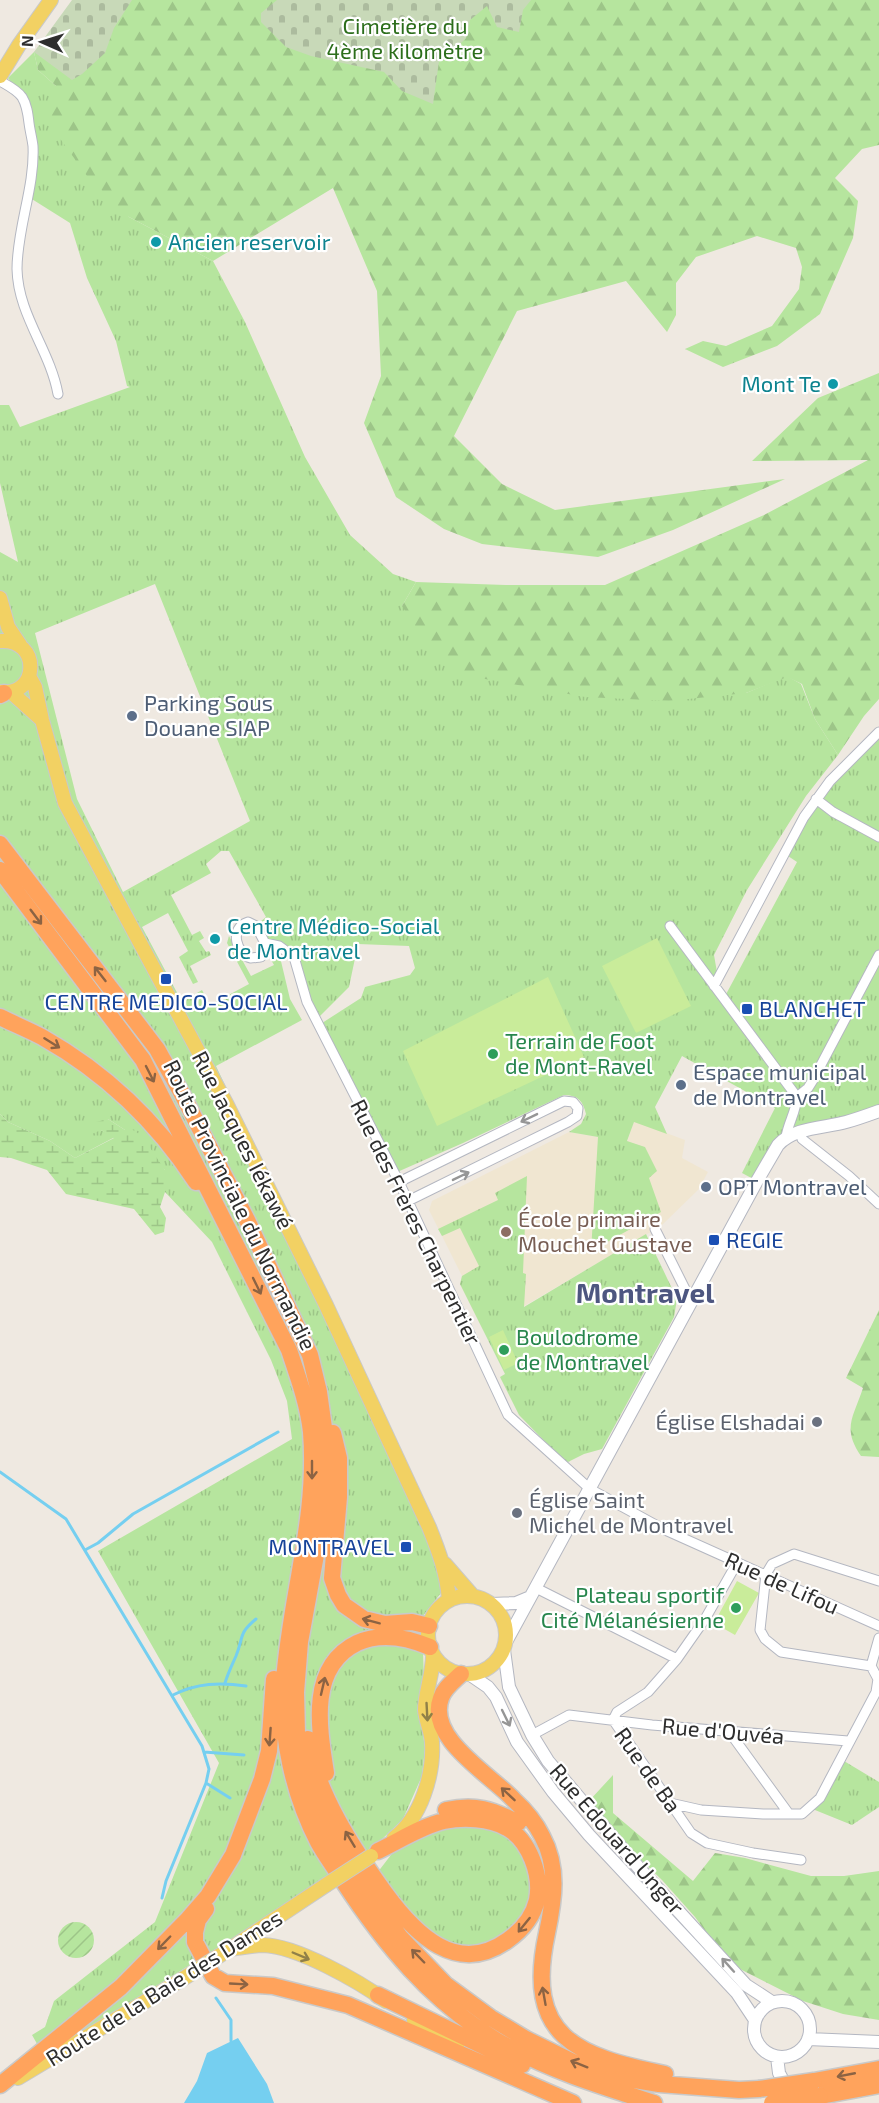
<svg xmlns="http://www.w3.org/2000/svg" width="879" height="2103" font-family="'Exo 2',sans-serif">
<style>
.education{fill:#f0e6d1}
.grass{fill:url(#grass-tufts);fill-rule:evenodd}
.forest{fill:url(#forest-firs)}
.wetland{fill:url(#wetland-marsh)}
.cemetery{fill:url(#cemetery-stones)}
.garden{fill:url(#garden-furrows)}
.pitch{fill:#c9ec9a}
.water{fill:#75cff0}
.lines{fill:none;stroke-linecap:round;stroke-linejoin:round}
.stream{stroke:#75cff0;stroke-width:3}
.street-casing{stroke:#b4b7c1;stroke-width:11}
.secondary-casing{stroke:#b4b7c1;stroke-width:14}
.primary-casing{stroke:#c9c9c9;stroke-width:16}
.highway-casing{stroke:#c9c9c9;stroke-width:19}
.street{stroke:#fff;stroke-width:9}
.secondary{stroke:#fff;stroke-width:12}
.primary{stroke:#f2d163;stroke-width:14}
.highway{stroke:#ffa35c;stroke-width:16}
.primary-bridge-casing{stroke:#c9c9c9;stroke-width:16;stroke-linecap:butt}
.highway-bridge-casing{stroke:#c9c9c9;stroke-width:19;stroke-linecap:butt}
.primary-bridge{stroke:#f2d163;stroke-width:14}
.highway-bridge{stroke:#ffa35c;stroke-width:16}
.oneway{stroke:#8c6343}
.oneway2{stroke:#969696}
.oneway3{stroke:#908048}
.culture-dot{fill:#0f9aa8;stroke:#fff;stroke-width:2}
.service-dot{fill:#5c6f8a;stroke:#fff;stroke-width:2}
.transit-dot{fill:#1a4fb4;stroke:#fff;stroke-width:2}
.leisure-dot{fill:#2e9e5b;stroke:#fff;stroke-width:2}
.education-dot{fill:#8d6e63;stroke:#fff;stroke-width:2}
.worship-dot{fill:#6b7280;stroke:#fff;stroke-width:2}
.labels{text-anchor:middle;stroke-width:4.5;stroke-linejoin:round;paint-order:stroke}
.park-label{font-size:22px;fill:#2c6e1b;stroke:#fff}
.culture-label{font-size:22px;fill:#0d838f;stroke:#fff;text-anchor:start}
.service-label{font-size:22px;fill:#4e5e75;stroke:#fff;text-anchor:start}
.transit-label{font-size:22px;fill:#164399;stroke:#fff;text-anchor:start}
.leisure-label{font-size:22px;fill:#27864d;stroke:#fff;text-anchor:start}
.street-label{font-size:22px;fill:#2e2e2e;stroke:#fff}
.education-label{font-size:22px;fill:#785e54;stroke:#fff;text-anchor:start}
.worship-label{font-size:22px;fill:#5b616d;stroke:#fff;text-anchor:end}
.district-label{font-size:28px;font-weight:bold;fill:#4d5680;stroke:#fff}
</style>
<defs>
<pattern id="grass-tufts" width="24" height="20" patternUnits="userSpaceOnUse" patternTransform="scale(1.5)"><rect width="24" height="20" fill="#b6e59e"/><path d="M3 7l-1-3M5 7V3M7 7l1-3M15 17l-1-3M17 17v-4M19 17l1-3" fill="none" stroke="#9dc588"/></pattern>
<pattern id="forest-firs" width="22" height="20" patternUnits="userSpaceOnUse" patternTransform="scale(1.5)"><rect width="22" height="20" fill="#b6e59e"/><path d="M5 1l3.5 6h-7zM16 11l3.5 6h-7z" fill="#9dc588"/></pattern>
<pattern id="wetland-marsh" width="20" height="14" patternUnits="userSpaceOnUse" patternTransform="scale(1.5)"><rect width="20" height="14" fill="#b6e59e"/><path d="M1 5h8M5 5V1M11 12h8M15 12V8" fill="none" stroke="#9dc588"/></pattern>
<pattern id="cemetery-stones" width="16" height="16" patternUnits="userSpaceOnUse" patternTransform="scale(1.5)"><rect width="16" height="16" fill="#c8d9b8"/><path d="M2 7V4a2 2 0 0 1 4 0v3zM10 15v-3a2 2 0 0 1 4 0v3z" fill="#acbb9e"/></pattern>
<pattern id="garden-furrows" width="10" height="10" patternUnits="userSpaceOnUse" patternTransform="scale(1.5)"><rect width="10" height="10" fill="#b6e59e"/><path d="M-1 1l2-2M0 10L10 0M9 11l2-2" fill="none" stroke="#9dc588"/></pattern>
</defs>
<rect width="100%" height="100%" fill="#efe9e1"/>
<path class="education" d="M634,1121L685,1140L682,1158L708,1172L698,1190L661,1226L483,1330L460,1284L462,1276L429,1210L432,1201L569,1132L627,1142Z"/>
<path class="grass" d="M34,52L38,70L56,86L129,217L213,261L245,322L305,457L350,535L393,574L416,582L402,606L746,693L787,676L801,684L815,719L838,755L806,796L747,890L714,955L718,978L714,986L724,998L797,862L785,854L804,817L879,732V1111L793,1134L757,1181L742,1173L775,1108L682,1056L655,1107L667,1134L634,1122L627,1141L645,1147L657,1171L649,1178L661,1212L591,1251L598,1137L569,1132L581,1124L586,1114C583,1101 578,1095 564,1095L463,1143L395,1173L319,1025L361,998L365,987L410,975L415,968L409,946L358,944L349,987L316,1020L294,957L270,944L260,922L266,917L229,851H221L206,864L211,873L171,895L192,935L200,931L204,938L199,941L206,952L209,951L211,955L190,966L198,982L193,984L179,957L188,951L168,913L142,927L182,1002L202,990L210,1005L249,984L227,943L229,936L251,976L274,965L267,953L273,950L280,957L290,999L302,1020L216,1066L456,1574L422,1617L424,1682L420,1713L425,1748L422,1776L403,1819L377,1844L262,1920L44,2056L32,2035L45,2027L54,2001L155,1922L219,1763L98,1551L292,1439L287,1401L271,1360L212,1242L165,1192V1170L125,1130L108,1119L101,1130L115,1137L75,1158L50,1141L8,1122L0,1114V552L18,562L0,483V405H9L20,427L130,387L127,386L116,341L87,278L70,223L27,196L33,147L21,95L8,78ZM155,584L250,821L123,892L77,799L35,633Z
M527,1176L523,1273L526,1274L524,1307L646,1234L677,1299L674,1317L602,1449L584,1454L566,1463L519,1415L500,1377L505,1374L460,1284L462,1276L479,1266L460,1228L442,1236L438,1229L498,1200L495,1193Z
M839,1758L879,1782V1807L852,1825L810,1808Z
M457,1819L515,1834L537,1899L506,1941L447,1951L374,1877L404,1838Z"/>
<path class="forest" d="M121,0H879V145L862,149L835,178L858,201L853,238L820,314L777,346L723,367L685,349L703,341L726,346L772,326L799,289L802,267L796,248L757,236L696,257L676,283V315L667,332L626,281L517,311L454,436L502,484L555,510L785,479L673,530L598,557L482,544L444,529L396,497L364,423L381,376L377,291L333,188L213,261L129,217L87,176L46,119L56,86L38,70L34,52Z
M879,373V699L864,716L838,755L815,719L802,684L787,677L746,693L669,701L585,697L474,677L438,660L402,606L416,582L506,585H605L764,515L868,460L752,461L818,398Z
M879,1310V1457L861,1456C842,1428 853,1418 863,1388L846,1378Z
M613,1775V1813L693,1881L715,1853L745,1858L811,1876H844L879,1871V2020L843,2014L803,2001L738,1968L713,1942L695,1917L662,1880L620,1840L589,1801Z"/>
<path class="wetland" d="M0,1114L8,1122L50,1141L75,1158L114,1138L101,1130L92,1134L88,1128L96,1122L108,1119L125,1130H133L142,1136L165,1170V1192L160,1207L166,1218L164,1232L155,1235L134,1209L66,1194L47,1170L11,1158L0,1157Z"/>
<path class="cemetery" d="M72,0H132L114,28L105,53L82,74L72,80L34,52Z
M277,0H531L523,10L519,32L497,27L487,6L470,20L466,38L457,47L440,54L433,104L402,91L384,72L311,56L286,47L261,22V13Z"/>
<path class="garden" d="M58 1940a18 18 0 1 1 36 0a18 18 0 1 1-36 0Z"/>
<path class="pitch" d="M657,938L691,1006L636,1033L602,966Z
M548,977L584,1057L437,1126L403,1051Z
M503,1330L518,1363L504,1370L489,1337Z
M737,1581L759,1593L735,1635L714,1623Z"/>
<path class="water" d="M238,2038L267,2084L274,2103H184L197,2081L207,2053Z"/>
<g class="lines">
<path class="stream" d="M0,1472L66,1519L202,1746L209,1769L206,1783L166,1881L162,1898
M85,1550L98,1543L133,1514L278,1432
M225,1683C228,1673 232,1665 236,1656C244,1636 238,1634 256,1619
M173,1695C197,1683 220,1682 246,1686
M204,1752L244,1755
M206,1783L230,1798
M216,1998L231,2020V2041"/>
<defs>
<path id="street" d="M0,81C7,85 17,90 22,97C27,105 28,114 29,123C30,131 32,138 33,146C35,187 17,228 17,269C18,315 50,350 58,394
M816,799L833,812L879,837
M670,926L797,1097
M265,943V951L261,957C259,957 253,958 251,958C237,955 228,928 248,922L256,926L265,943L279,946L294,957L307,1002L399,1182L508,1415L590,1489L665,1530L879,1626
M714,986L804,817L830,781L879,732
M801,1132L802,1139L849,1176L879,1204
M786,1137C788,1123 796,1112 797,1097L808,1088L813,1080L879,955
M399,1182L564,1101L573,1102L578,1108L577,1116L568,1122L408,1201
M655,1229L691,1301
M737,1563L705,1619L677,1659L648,1692L617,1712L613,1720L691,1833L707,1843L753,1853L801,1860
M536,1588L677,1659
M871,1666L781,1652L765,1639L760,1630L766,1574L772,1564L794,1554L879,1581
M728,1730L789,1814
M532,1735L569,1715L652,1725L848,1741
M670,1803L701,1810L763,1814H802L820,1798L876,1692L878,1679L871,1666L879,1638"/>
<path id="secondary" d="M492,1604L516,1603L528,1598
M506,1642L757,1181L778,1145C794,1127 825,1128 846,1122C857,1119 868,1115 879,1111
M504,1650L509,1687L532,1735L548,1761L639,1868L746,1985L772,2002
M469,1674L488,1687L496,1697L517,1742L553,1792L589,1835L737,1993L755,2020
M754 2029a28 28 0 1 1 56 0a28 28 0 1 1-56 0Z
M808,2039L879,2042
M777,2057L779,2073L789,2092"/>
<path id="primary" d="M0,76L19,45L51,0
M0,598L8,627L20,645
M0,641C41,638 40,697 0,692
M29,676L35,687L42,720L65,803L227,1105L326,1305L429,1527C439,1552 447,1573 449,1600
M11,692L42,720
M445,1564L472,1595
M428 1635a39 39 0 1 1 78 0a39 39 0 1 1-78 0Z
M394,1838C421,1818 434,1774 432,1742C431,1731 426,1721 425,1710C425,1693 433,1674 433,1655
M233,1947L326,1885
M230,1949C240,1948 252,1945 263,1945C297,1946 358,1981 386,2001
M414,2020L457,2046
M18,2078L181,1980"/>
<path id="highway" d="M0,695L4,693
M0,844L157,1049L182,1094L247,1220L310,1355L319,1392L325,1435L326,1486L322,1522L300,1642L296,1692L297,1735L303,1768L318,1808L333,1841L400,1937L446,1985L491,2018L526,2039L579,2065L623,2078L659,2084L739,2090L759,2089
M0,870L143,1060L289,1350C298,1377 308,1404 311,1432C318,1517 290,1597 284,1681C280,1734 293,1794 318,1842C325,1855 335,1868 343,1881C384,1944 431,2001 496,2040C545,2069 600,2086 654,2103
M0,1017C14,1024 29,1030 42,1037C104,1072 157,1122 196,1182
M333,1433L339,1458V1497L332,1578L338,1595L344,1605L364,1619L385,1624L412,1622L429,1626
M461,1674C454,1681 444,1688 441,1698C426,1738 491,1775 514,1800C525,1810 535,1822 542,1836C559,1867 554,1900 547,1933C524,2038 577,2056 665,2074
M308,1739C316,1793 354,1850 385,1893C415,1934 457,1977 508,1940C522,1930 533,1917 537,1900C542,1875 529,1840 507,1828C490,1818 463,1817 444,1821C422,1826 399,1841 378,1851
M326,1773C319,1728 308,1667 357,1643C381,1632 406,1637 430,1647
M446,1810C475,1804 492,1809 518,1823
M206,1909L198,1920L195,1932V1942L213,1976L225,1983L273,1986L348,2005L573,2103
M378,1995L522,2065
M814,2081L879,2069
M0,2085L121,1987L188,1919L208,1896L233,1855L262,1779L269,1751L274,1679
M820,2096L879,2085"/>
</defs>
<use href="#street" class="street-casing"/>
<use href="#secondary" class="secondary-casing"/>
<use href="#primary" class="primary-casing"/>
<use href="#highway" class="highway-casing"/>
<use href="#street" class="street"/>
<use href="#secondary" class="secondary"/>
<use href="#primary" class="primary"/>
<use href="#highway" class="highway"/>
<defs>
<path id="primary-bridge" d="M326,1885L371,1856
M181,1980L222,1954"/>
<path id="highway-bridge" d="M759,2089L814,2081
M772,2103L820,2096"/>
</defs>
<use href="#primary-bridge" class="primary-bridge-casing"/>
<use href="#highway-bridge" class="highway-bridge-casing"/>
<use href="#primary-bridge" class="primary-bridge"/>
<use href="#highway-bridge" class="highway-bridge"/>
</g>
<defs><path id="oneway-shaft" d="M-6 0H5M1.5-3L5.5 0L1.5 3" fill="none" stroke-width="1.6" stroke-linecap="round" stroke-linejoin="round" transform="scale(1.5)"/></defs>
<g class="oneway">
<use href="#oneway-shaft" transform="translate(36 917) rotate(53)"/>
<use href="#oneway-shaft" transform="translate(100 974) rotate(-128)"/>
<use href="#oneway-shaft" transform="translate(52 1043) rotate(32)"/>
<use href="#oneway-shaft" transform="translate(150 1074) rotate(63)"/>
<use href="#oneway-shaft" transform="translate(257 1286) rotate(64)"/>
<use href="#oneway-shaft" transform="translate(312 1470) rotate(90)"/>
<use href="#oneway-shaft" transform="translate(371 1621) rotate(-165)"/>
<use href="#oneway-shaft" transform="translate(323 1686) rotate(-77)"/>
<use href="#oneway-shaft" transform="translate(270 1737) rotate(94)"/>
<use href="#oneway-shaft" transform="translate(508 1794) rotate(-137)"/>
<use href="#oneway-shaft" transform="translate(350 1839) rotate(-121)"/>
<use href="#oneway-shaft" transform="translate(524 1925) rotate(129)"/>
<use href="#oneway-shaft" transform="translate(164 1943) rotate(134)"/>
<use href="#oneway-shaft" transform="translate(418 1956) rotate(-134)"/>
<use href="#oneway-shaft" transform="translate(239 1984) rotate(3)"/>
<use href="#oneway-shaft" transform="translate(544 1996) rotate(-100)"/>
<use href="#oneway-shaft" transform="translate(579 2064) rotate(-158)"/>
<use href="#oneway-shaft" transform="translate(846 2075) rotate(169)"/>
</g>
<g class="oneway2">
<use href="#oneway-shaft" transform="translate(529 1118) rotate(154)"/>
<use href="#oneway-shaft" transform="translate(461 1176) rotate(-26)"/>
<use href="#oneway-shaft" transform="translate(506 1718) rotate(64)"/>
<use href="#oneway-shaft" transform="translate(728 1965) rotate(-132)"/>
</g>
<g class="oneway3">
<use href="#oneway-shaft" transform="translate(427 1712) rotate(87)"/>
<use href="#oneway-shaft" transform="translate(301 1956) rotate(23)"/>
</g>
<g class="culture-dot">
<circle cx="156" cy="242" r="6"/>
<circle cx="833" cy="384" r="6"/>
<circle cx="215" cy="939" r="6"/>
</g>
<g class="service-dot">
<circle cx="132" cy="716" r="6"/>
<circle cx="681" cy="1085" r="6"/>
<circle cx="706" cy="1187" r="6"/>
</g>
<g class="transit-dot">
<rect x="160" y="973" width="12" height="12" rx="3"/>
<rect x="741" y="1003" width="12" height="12" rx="3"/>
<rect x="708" y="1234" width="12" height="12" rx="3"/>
<rect x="400" y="1541" width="12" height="12" rx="3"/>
</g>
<g class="leisure-dot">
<circle cx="493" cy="1054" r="6"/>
<circle cx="504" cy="1350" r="6"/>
<circle cx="736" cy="1608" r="6"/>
</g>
<circle class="education-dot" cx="506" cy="1232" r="6"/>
<g class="worship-dot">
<circle cx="817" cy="1422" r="6"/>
<circle cx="517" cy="1513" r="6"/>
</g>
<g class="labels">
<g class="park-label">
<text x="405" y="34">Cimetière du<tspan x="405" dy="25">4ème kilomètre</tspan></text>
</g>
<g class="culture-label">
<text x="168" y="250">Ancien reservoir</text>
<text x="821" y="392" text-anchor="end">Mont Te</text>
<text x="227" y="934">Centre Médico-Social<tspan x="227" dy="25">de Montravel</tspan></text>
</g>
<g class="service-label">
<text x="144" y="711">Parking Sous<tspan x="144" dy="25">Douane SIAP</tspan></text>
<text x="693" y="1080">Espace municipal<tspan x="693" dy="25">de Montravel</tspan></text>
<text x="718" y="1195">OPT Montravel</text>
</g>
<g class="transit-label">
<text x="166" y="1010" text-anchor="middle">CENTRE MEDICO-SOCIAL</text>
<text x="759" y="1017">BLANCHET</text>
<text x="726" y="1248">REGIE</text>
<text x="394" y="1555" text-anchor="end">MONTRAVEL</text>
</g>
<g class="leisure-label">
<text x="505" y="1049">Terrain de Foot<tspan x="505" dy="25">de Mont-Ravel</tspan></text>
<text x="516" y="1345">Boulodrome<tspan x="516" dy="25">de Montravel</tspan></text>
<text x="724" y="1603" text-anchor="end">Plateau sportif<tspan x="724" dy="25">Cité Mélanésienne</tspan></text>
</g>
<g class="street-label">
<text transform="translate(243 1140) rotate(63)" y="8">Rue Jacques Iékawé</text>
<text transform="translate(240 1205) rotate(64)" y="8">Route Provinciale du Normandie</text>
<text transform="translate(416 1222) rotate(64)" y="8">Rue des Frères Charpentier</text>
<text transform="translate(782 1583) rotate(24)" y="8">Rue de Lifou</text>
<text transform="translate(723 1731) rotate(5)" y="8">Rue d'Ouvéa</text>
<text transform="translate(648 1770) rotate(55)" y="8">Rue de Ba</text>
<text transform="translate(617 1839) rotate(49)" y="8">Rue Edouard Unger</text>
<text transform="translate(164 1988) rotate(-32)" y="8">Route de la Baie des Dames</text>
</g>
<g class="education-label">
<text x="518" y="1227">École primaire<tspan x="518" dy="25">Mouchet Gustave</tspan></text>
</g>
<g class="worship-label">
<text x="805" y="1430">Église Elshadai</text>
<text x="529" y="1508" text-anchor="start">Église Saint<tspan x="529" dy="25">Michel de Montravel</tspan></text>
</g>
<g class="district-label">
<text x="645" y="1303">Montravel</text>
</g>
</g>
<g transform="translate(42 42) rotate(273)" stroke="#ffffff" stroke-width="4.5" paint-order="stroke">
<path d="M0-4.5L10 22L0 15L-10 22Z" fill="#2e2e2e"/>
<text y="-9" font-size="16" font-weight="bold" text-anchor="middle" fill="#2e2e2e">N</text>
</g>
</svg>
